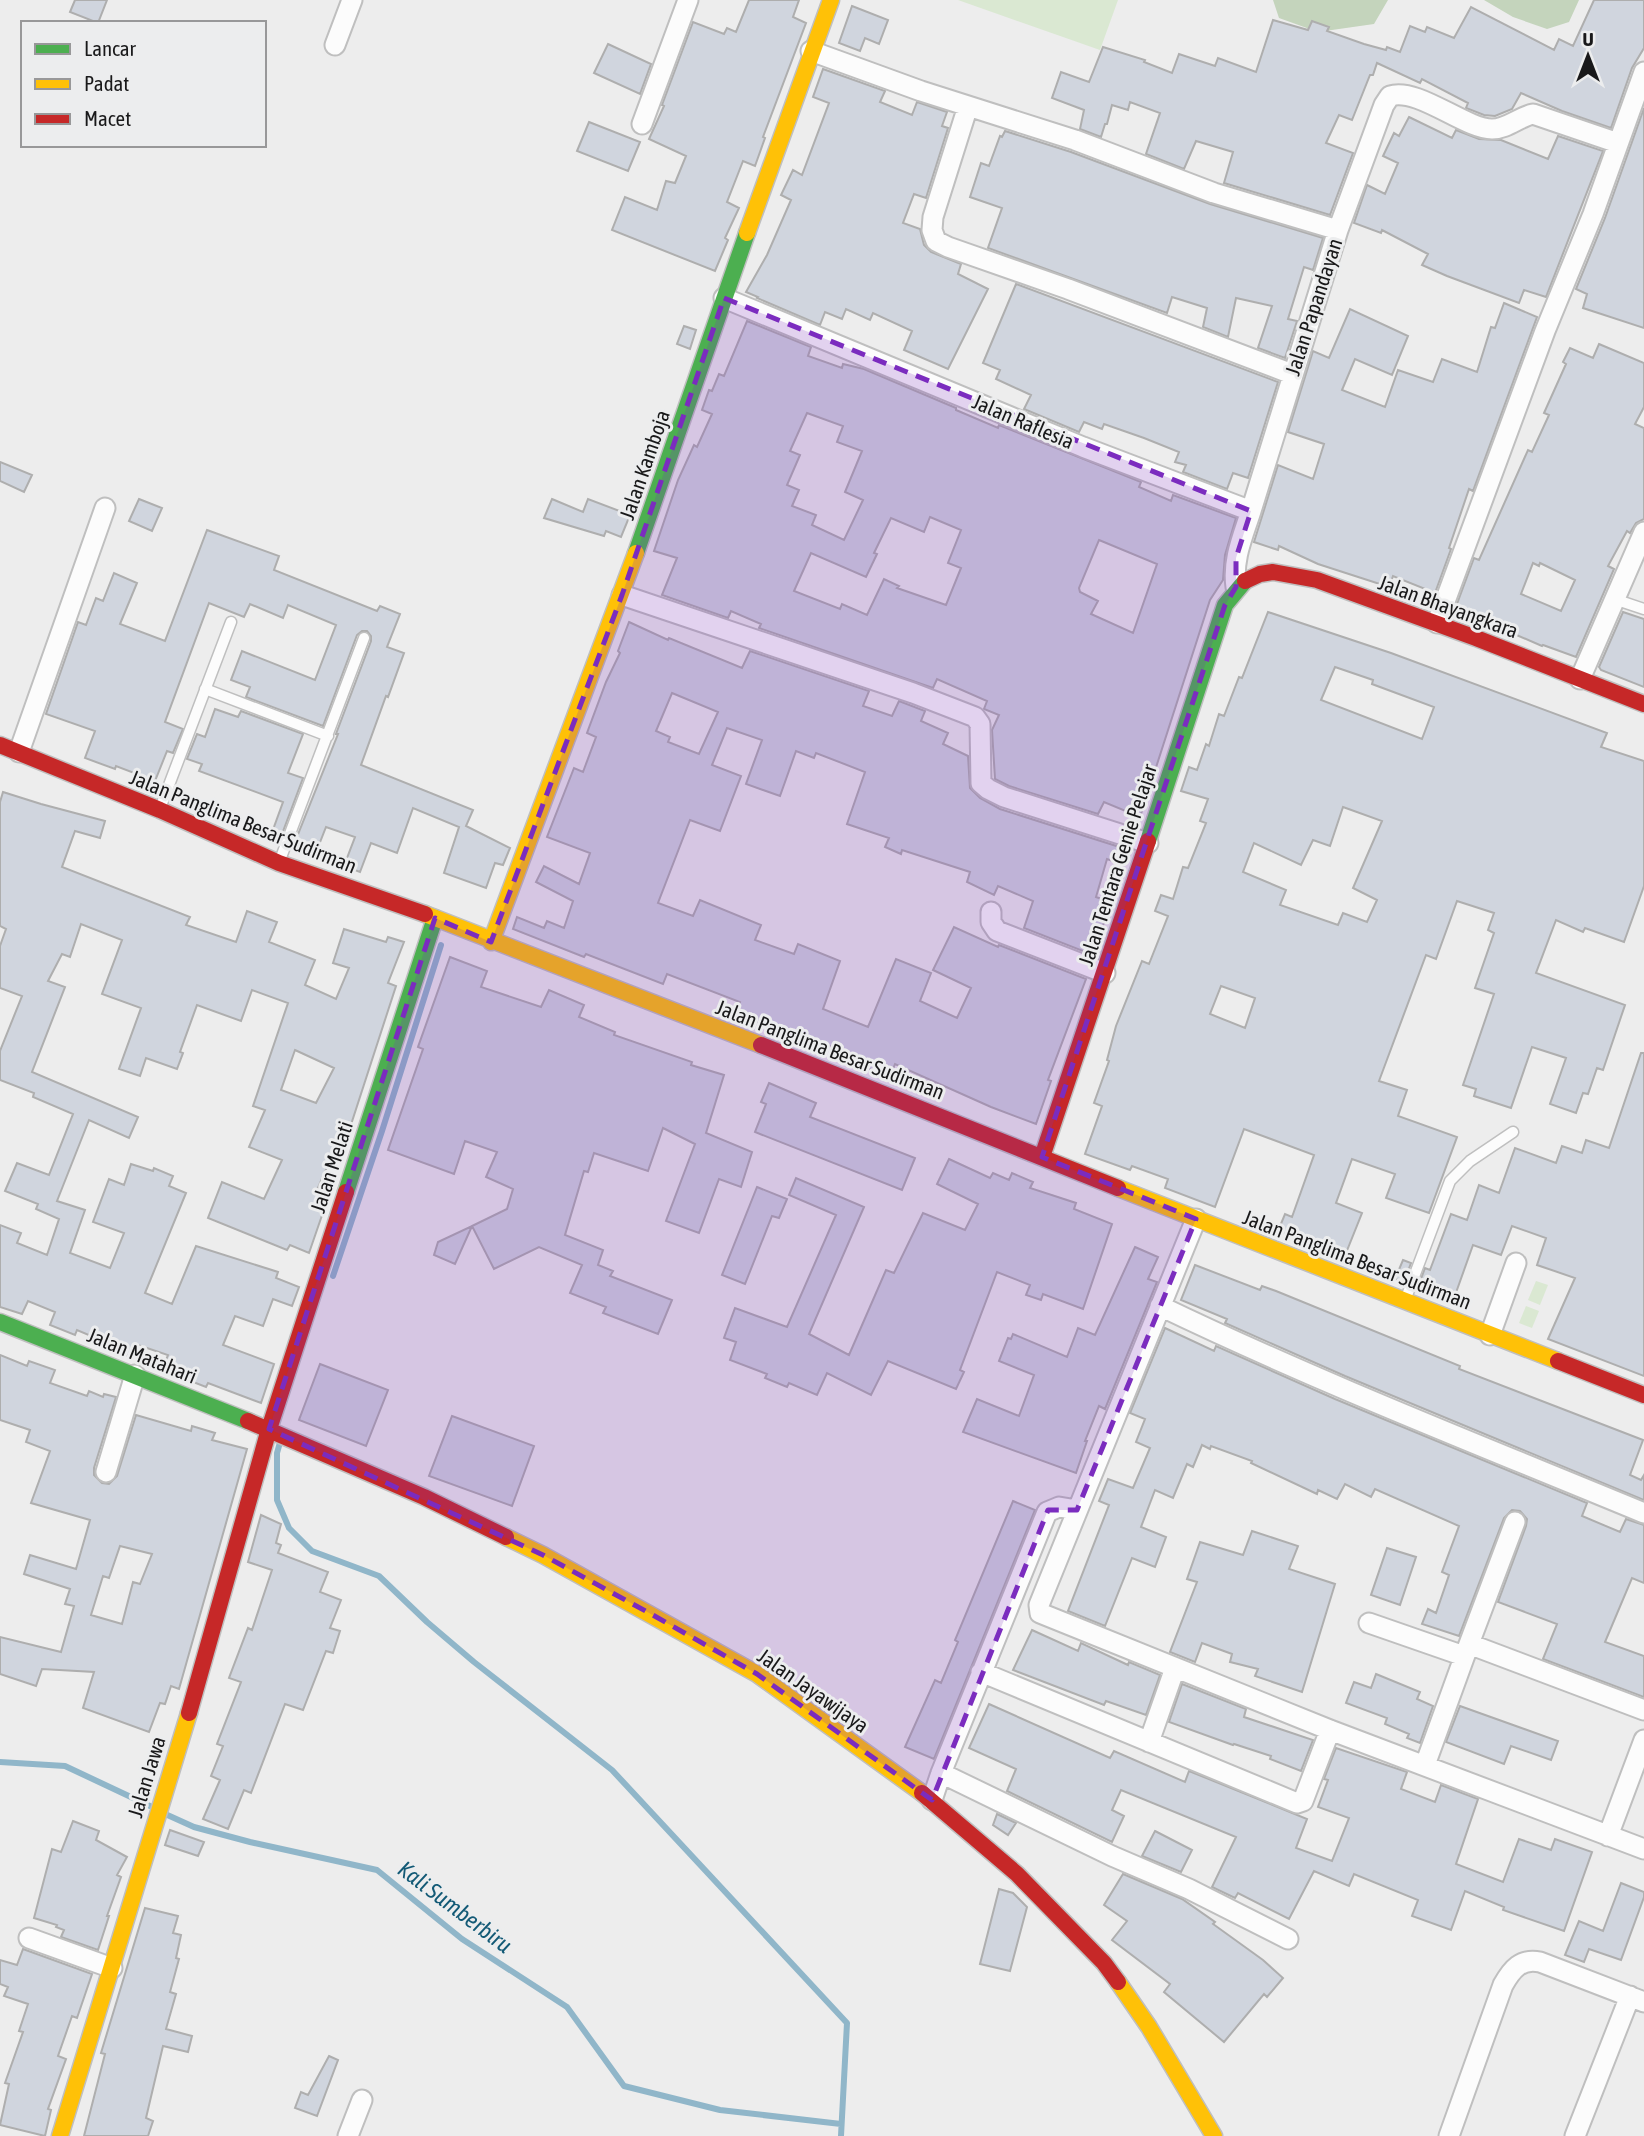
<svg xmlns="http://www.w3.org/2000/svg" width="1644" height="2136" font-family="'Asap Condensed',sans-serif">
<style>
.green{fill:#dae8d2}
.forest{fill:#c4d4bc}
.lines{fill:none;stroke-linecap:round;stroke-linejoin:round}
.stream{stroke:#90b6c9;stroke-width:6}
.building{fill:#d0d5de;stroke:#aeaeae;stroke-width:2;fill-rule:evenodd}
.lane-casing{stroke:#bfbfbf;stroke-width:13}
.street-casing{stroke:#bfbfbf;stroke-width:23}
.fast-casing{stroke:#bfbfbf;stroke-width:19}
.slow-casing{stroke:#bfbfbf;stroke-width:19}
.jam-casing{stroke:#bfbfbf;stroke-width:19}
.lane{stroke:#fcfcfc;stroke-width:10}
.street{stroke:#fcfcfc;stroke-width:19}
.fast{stroke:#4caf50;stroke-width:16}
.slow{stroke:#ffc107;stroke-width:16}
.jam{stroke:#c62828;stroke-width:16}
.marked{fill:#7b2cbf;fill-opacity:0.2;stroke:#7b2cbf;stroke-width:5;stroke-dasharray:14 9;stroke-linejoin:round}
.labels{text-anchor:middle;stroke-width:6;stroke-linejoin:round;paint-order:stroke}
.street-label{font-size:21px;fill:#19191a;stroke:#ecedee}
.water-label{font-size:23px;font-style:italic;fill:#135a76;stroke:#ecedee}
</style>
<rect width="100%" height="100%" fill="#ededed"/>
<path class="green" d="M958,0H1118L1100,50Z
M1536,1281L1548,1285L1540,1305L1528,1300Z
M1526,1306L1539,1311L1532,1328L1519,1323Z"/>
<path class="forest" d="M1273,0H1388L1374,24L1318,32L1279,18Z
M1484,0H1579L1569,22L1547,29L1513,17Z"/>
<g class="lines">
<path class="stream" d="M333,1276L382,1131L441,945
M281,1439L277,1453V1500L289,1528L312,1551L379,1576L427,1622L474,1662L612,1770L847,2023L841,2136
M0,1762L65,1766L150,1806
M163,1813L194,1827L250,1842L377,1870L462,1939L567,2007L624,2086L720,2110L841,2124"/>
</g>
<path class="building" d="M75,0H107L98,23L70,12Z
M749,0H799L793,17L806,23L763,137L765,138L755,166L743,161L727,202L739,208L725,238L728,240L715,271L612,230L625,197L657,210L666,181L675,183L686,156L649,139L664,106L662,105L693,22L724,34L727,28L736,32Z
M1594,0H1644V48L1632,68L1611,128L1562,111L1521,93L1512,109L1495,116L1484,115L1466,108L1468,103L1422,79L1420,83L1377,63L1373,75H1370L1352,120L1339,115L1326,143L1353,153L1330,215L1224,183L1233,152L1196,141L1184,169L1146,154L1160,113L1130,102L1128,110L1112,105L1107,124H1105L1101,137L1080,129L1084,110L1052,98L1061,72L1089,82L1103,47L1145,60L1144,62L1172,73L1179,54L1215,66L1218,58L1256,72L1273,20L1308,30L1312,21L1329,27L1327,31L1364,44L1386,50L1387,47L1400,52L1410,26L1425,32L1427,27L1454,38L1471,7L1554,50L1559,39L1573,46Z
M852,6L888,20L879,44L865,38L860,51L839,43Z
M608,44L651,64L640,94L594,73Z
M823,69L885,91L880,102L912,115L917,102L947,112L942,126L948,128L926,198L914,194L903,223L920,229L924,245L931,252L961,264L958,274L988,289L948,369L904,350L912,331L873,313L870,320L846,309L842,319L825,312L820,325L757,298L758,297L746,292L767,255L791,200L781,195L793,170L802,175L829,103L813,97Z
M1644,108V328L1583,308L1587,294L1576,289L1605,218Z
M1409,117L1452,138L1456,130L1479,139L1501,140L1548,159L1558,136L1603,151L1546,297L1524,290L1519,303L1447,276L1422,265L1428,254L1382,230L1381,233L1354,223L1367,185L1385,194L1398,163L1383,156L1394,133L1399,136Z
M589,122L640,142L628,171L577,151Z
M1005,131L1071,152L1210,204L1323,238L1313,270L1304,267L1288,319L1297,321L1285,358L1258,348L1272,306L1236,298L1228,337L1203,327L1207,308L1172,297L1167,313L988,248L1002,208L970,197L981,163L989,166L1000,136L1002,137Z
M1016,284L1278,382L1248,478L1233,473L1227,489L1183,472L1186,465L1175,462L1179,452L1144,438L1104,424L1102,429L1084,422L1079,432L1024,409L1031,395L996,379L1000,370L983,363Z
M1504,303L1537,317L1473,491L1469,489L1449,548L1451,549L1435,593L1393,576L1389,587L1318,564L1279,546L1278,550L1254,542L1278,465L1313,479L1324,444L1288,432L1313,351L1329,358L1350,309L1408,336L1392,375L1355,359L1342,390L1385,407L1398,370L1433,382L1442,359L1477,372L1491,327L1495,328Z
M747,321L811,347L808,356L842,368L843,364L864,369L956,408V410L998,428L999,425L1141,482L1139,487L1171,501L1173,495L1236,518L1225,555L1223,580L1210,600L1140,817L1104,802L1098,814L1009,786L995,779L992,730L999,715L984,709L987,701L937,679L933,688L759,628L761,624L731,611L728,618L662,595L677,558L654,551L678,480L694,445L697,447L712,414L702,410L709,390L712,391L719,374L724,376ZM807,413L843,426L837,442L862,451L845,492L863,500L844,540L812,525L816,515L792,506L799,490L787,485L800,455L790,451ZM930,517L961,530L948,563L961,568L946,605L897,588L899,586L884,579L867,615L842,604L840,609L794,591L811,553L866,577L877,554L874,553L891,518L924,532ZM1099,540L1157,564L1133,633L1091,614L1098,601L1080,592L1079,588Z
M684,326L696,330L690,349L677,344Z
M1599,344L1644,363V407L1635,424L1644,428V519L1636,523L1630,533L1627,531L1608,566L1614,569L1576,657L1543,645L1542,646L1475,617L1473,621L1454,612L1474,558L1479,560L1528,450L1532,452L1549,415L1544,413L1566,364L1563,362L1570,348L1593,358ZM1533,563L1539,566L1540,563L1575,580L1561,611L1521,594Z
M0,462L32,475L24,492L0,481Z
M139,499L162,508L152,531L129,521Z
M552,499L583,512L588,499L630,515L621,537L606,531L604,536L544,518Z
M207,530L279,556L274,570L377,611L380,606L400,614L387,647L404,653L388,697L386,696L361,765L473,810L466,826L510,848L503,865L495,863L486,888L444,873L459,827L413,808L397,853L371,843L360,872L344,866L355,837L326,827L315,855L293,847L338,734H336L371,641V636L367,631H362L357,635L323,726L246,697L250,687L231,680L242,651L315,680L336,625L288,605L283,618L250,604L244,617L209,603L165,722L183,729L173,753L167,751L155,781L116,766L115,769L85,758L95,731L46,714L78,622L86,625L96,598L103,601L114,573L137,583L120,624L165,641Z
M1268,612L1391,653L1607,733L1601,747L1644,761V886L1624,942L1585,928L1583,932L1556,920L1536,973L1625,1005L1603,1070L1597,1068L1588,1094L1583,1093L1576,1113L1550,1104L1566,1058L1532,1047L1511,1108L1474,1096L1476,1089L1463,1085L1494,994L1475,988L1494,933L1488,930L1494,913L1457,901L1436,959L1426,955L1379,1081L1407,1090L1398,1116L1457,1137L1429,1213L1386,1198L1395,1174L1352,1159L1336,1203L1362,1213L1344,1258L1278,1231L1285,1214L1292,1217L1314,1155L1244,1129L1215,1207L1165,1188L1168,1179L1132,1166L1130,1170L1085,1154L1102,1106L1094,1103L1109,1061L1107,1060L1116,1026L1142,961L1149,964L1168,916L1155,911L1161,895L1173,899L1183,867L1188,868L1206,823L1200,821L1208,799L1181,791L1189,767L1197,770L1206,744L1209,746L1219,714L1224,716L1239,677L1242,678ZM1335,667L1373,680L1372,684L1434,707L1422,739L1321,700ZM1343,807L1382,821L1353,888L1377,900L1367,922L1343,913L1338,925L1280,905L1286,890L1243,872L1254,843L1301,865L1313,840L1330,846ZM1221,986L1255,998L1245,1028L1210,1014Z
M1623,612L1644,619V687L1601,670L1599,667Z
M629,622L668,640L669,638L742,668L750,651L869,691L863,706L892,716L899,701L925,711L921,721L948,733L943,744L968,756L970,788L980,798L1000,809L1129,850L1124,865L1107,859L1096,897L1111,902L1093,955L1024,928L1033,901L998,886L994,895L967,882L970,872L902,850L901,854L885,847L889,838L847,824L865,772L816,753L814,758L796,751L780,796L746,784L762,740L727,728L712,765L741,776L720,831L690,820L658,903L693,916L700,900L761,925L755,940L794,954L798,944L840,961L823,1009L868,1027L896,959L931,973L920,1001L957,1018L971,988L933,970L954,927L998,947L999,945L1086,979L1048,1080L1051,1081L1036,1124L991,1107L895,1064L890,1077L854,1063L856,1057L803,1035L775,1026L774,1029L736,1014L740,1002L667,974L663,984L586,954L584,957L513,929L517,917L544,928L547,921L564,928L573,901L536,882L544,866L579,884L590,853L547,837L574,768L583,772L596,737L587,733L606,682L620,653L618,651ZM672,693L718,712L699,754L668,742L670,737L656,731Z
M215,709L238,717L241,711L303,734L288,773L303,778L279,842L270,838L283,802L199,771L202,764L187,759L197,734L205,737Z
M3,792L41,804L105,821L100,838L75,831L62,867L190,917L186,925L236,942L247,911L277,922L269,942L315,960L305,985L336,999L349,968L333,963L344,929L386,942L388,937L404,942L388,983L396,986L345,1143L339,1140L317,1190L329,1195L309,1253L290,1245L287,1250L208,1218L222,1182L264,1199L282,1160L249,1147L265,1110L253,1106L288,1003L252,990L241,1021L197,1005L180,1052L183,1053L177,1069L146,1058L140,1076L119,1069L141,1008L102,994L122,940L81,924L70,957L62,954L48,981L65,987L32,1072L138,1117L129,1138L89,1120L57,1201L85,1210L70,1253L110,1268L124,1233L93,1222L109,1179L124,1185L131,1164L153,1171L154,1168L173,1176L169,1186L186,1193L145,1293L172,1304L196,1246L278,1272L276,1278L299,1287L292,1306L273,1299L263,1326L235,1316L223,1345L274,1364L261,1403L208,1383L206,1387L162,1370L168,1355L135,1344L128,1356L106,1347L108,1343L77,1330L75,1335L50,1325L55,1312L28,1301L22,1314L0,1307V1225L21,1233L17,1243L47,1255L59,1219L36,1209L38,1204L5,1191L17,1163L49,1175L73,1114L33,1097L34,1093L0,1080V1051L22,996L0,988V946L6,929L0,926V802ZM295,1050L334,1068L316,1103L281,1090Z
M450,957L487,971L481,987L541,1007L549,990L584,1005L579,1017L615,1032L614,1035L692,1062L691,1065L724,1075L706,1133L752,1152L741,1187L719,1179L699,1233L666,1221L695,1144L663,1128L648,1171L594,1153L588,1172L584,1171L565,1235L603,1250L598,1265L613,1271L610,1276L672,1300L658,1334L603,1313L606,1307L570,1293L582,1265L539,1247L494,1269L472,1226L507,1209L513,1189L486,1177L497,1152L465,1141L454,1174L388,1150L423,1049L418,1047Z
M1641,1053H1644V1376L1548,1339L1575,1278L1537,1265L1546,1238L1512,1226L1501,1255L1473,1245L1453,1301L1418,1287L1425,1268L1430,1270L1451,1214L1467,1220L1479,1185L1499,1193L1515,1148L1556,1163L1562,1146L1582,1153L1586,1140L1609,1148Z
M769,1083L816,1103L810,1117L915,1158L902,1190L755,1132L766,1104L761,1102Z
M949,1159L990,1178L993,1173L1009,1180L1012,1173L1033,1182L1030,1188L1076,1203L1074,1209L1112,1224L1083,1309L1043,1294L1041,1300L1026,1295L1030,1285L997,1272L960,1370L964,1372L956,1389L888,1361L871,1395L827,1373L817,1395L789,1383L787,1387L765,1378L767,1374L730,1360L736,1342L724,1338L735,1308L787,1327L836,1215L789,1195L796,1178L864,1207L809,1334L849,1355L886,1270L894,1273L923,1213L965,1230L978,1204L937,1184Z
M757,1187L787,1199L779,1218L772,1216L745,1284L722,1275Z
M472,1226L455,1264L434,1255L438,1242Z
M1135,1247L1158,1257L1148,1279L1157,1282L1105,1409L1099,1406L1085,1441H1087L1076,1473L963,1432L977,1399L1019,1416L1034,1375L999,1361L1008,1338L1011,1339L1013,1334L1067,1357L1078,1328L1095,1335Z
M1403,1260L1411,1263L1404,1282L1395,1279Z
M1195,1265L1260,1290L1262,1286L1276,1291L1460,1366L1459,1369L1643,1440L1630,1475L1641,1480L1644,1475V1500L1345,1376L1225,1323L1227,1319L1181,1300Z
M1165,1328L1214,1351L1216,1346L1335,1399L1587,1503L1582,1516L1620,1532L1626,1519L1644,1525V1583L1632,1578L1605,1642L1644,1656V1697L1543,1659L1557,1624L1498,1602L1526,1526L1527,1519L1520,1511L1512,1510L1504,1518L1459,1636L1422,1624L1428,1609L1436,1613L1449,1575L1442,1572L1459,1526L1375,1489L1371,1497L1345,1484L1337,1499L1318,1490L1317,1494L1251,1463L1252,1461L1211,1446L1210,1449L1202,1445L1193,1467L1187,1464L1173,1498L1155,1490L1141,1527L1166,1537L1155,1567L1132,1558L1105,1626L1068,1611L1109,1505L1099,1501L1108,1479L1133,1488L1150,1448L1136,1442L1145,1419L1130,1413Z
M0,1355L27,1366L29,1361L55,1370L50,1383L87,1396L89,1391L103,1397L104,1394L116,1397L94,1468V1475L102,1483L109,1484L117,1476L136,1415L191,1431L192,1426L215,1433L212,1440L247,1449L179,1689L171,1686L165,1704L160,1703L149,1732L83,1708L94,1672L42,1669L36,1686L0,1674V1637L61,1652L74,1606L65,1604L70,1589L24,1574L30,1555L76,1569L90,1520L31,1503L50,1451L26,1442L30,1430L0,1420ZM120,1546L152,1554L140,1584L133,1582L122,1624L91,1615L103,1576L109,1578Z
M320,1364L388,1390L366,1446L299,1420Z
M452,1416L534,1446L512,1506L429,1476Z
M1013,1501L1035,1510L934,1759L905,1747L935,1680L941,1683L958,1642L955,1640Z
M261,1515L281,1524L276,1543L281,1545L278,1553L328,1572L320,1592L341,1600L330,1628L340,1631L333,1653L326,1651L303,1710L285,1704L251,1793L244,1790L228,1829L203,1819L220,1780L211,1776L223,1746L217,1744L241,1682L229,1678L248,1628L252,1630L272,1570L248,1562Z
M1252,1531L1298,1546L1289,1569L1335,1584L1302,1692L1255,1676L1258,1669L1230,1662L1232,1654L1202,1643L1195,1662L1170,1652L1197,1582L1187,1579L1200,1542L1243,1555Z
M1387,1548L1416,1557L1400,1605L1371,1595Z
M1032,1630L1078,1651L1081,1643L1128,1665L1129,1662L1160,1675L1146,1715L1106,1701L1104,1705L1013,1670Z
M1376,1674L1420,1692L1417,1699L1433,1706L1420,1743L1407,1738L1409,1734L1385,1724L1387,1718L1346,1703L1354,1682L1371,1688Z
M1182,1684L1246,1709L1244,1717L1313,1740L1301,1771L1270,1759L1271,1756L1234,1744L1233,1745L1169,1722Z
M989,1704L1110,1758L1114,1751L1185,1782L1189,1771L1307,1819L1296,1848L1332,1861L1349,1818L1318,1807L1328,1780L1324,1779L1336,1748L1407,1772L1401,1789L1435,1802L1441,1785L1478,1799L1456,1864L1503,1882L1519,1839L1551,1850L1555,1839L1592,1852L1564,1931L1503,1910L1504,1907L1465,1891L1451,1930L1412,1916L1418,1900L1354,1874L1349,1886L1314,1871L1289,1919L1238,1893L1235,1898L1212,1887L1236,1837L1121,1790L1112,1810L1124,1816L1112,1842L1007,1791L1016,1769L969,1748Z
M1460,1706L1558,1741L1551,1760L1511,1746L1504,1764L1446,1742Z
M997,1814L1016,1823L1008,1835L993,1825Z
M73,1821L99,1831L96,1840L127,1857L117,1875L121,1877L107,1916H109L98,1950L61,1937L64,1930L56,1927L57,1925L34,1918L52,1849L61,1852Z
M170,1830L204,1842L198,1856L165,1845Z
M1155,1831L1192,1850L1181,1872L1142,1856Z
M1123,1874L1182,1899L1215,1922L1213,1924L1263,1960L1283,1978L1267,1997L1264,1994L1224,2042L1164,1992L1170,1984L1112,1940L1127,1921L1104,1905Z
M1621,1883L1644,1892V1897L1621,1960L1589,1949L1584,1962L1565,1955L1579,1921L1603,1931Z
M999,1889L1013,1893L1027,1907L1010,1971L980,1964Z
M145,1908L178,1916L173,1933L181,1935L176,1958L179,1959L170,1992L176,1994L166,2029L192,2036L188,2052L163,2046L146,2118L153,2121L148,2136H84L105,2054L101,2053Z
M23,1949L92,1974L77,2018L72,2016L58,2056L66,2059L48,2109L51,2110L45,2136L0,2125L9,2084L5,2083L23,2032L19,2031L28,2004L4,1996L8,1987L0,1984V1960L17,1965Z
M329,2056L338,2060L317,2116L295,2108L301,2092L308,2095Z"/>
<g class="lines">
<defs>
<path id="lane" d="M1614,599L1644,609
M205,689L328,736
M161,806L231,622
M280,860L364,638
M1406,1298L1450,1181L1470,1161L1513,1132"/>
<path id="street" d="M335,45L352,0
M811,51L921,91L1075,140L1214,193L1338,230
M968,106L933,217L932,230L936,241L948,247L1068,289L1292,374
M642,124L688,0
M724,298L1083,447L1251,511C1243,536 1232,560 1236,587
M1251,511L1338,230L1384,105L1390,96C1418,87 1465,129 1492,129C1507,129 1519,117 1533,114L1618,143
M622,595L913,693L975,717L980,724L981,783L988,789L1004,797L1148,843
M1437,623L1545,331L1593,214L1644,72
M1580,679L1644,532
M19,752L105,508
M991,912V922L997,931L1105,973
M1196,1219L1039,1605L1040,1613L1330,1730L1644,1849
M1160,1306C1318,1382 1482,1446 1644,1513
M1490,1335L1516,1263
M106,1472L135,1375
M1369,1623L1464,1656
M1469,1644L1515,1522
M981,1672L1297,1803L1303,1801L1330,1730
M1149,1742L1175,1668
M1425,1765L1469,1644L1644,1710
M941,1773L1112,1856L1189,1889L1288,1939
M932,1800L941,1773L1047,1512L1059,1507L1077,1510
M1608,1836L1644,1740
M29,1938L112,1968
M348,2136L362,2100
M1449,2136L1503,1985C1512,1969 1521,1958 1540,1962L1644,2002
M1575,2136L1630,1996"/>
<path id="fast" d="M636,553L747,233
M1148,841L1225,605L1245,581
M346,1192L435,918
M0,1322L248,1421"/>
<path id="slow" d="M747,233L831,0
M425,914L761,1045
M491,942L636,553
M1118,1188L1558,1361
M506,1537L543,1555L757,1674L922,1793
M1118,1982L1149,2027L1214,2136
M60,2136L189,1713"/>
<path id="jam" d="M1245,581L1260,574L1273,572L1317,580L1476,638L1644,704
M0,745L160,810L279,863L425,914
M761,1045L1118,1188
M1042,1157L1148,841
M1558,1361L1644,1395
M248,1421L424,1497L506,1537
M189,1713L269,1429L346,1192
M922,1793L1017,1874L1104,1963L1118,1982"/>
</defs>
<use href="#lane" class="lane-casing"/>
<use href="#street" class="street-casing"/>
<use href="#fast" class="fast-casing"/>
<use href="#slow" class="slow-casing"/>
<use href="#jam" class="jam-casing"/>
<use href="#lane" class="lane"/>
<use href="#street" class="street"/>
<use href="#fast" class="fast"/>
<use href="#slow" class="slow"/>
<use href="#jam" class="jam"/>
</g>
<path class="marked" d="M724,298L1251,511L1236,558V587L1225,605L1042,1157L1196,1219L1077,1510H1048L932,1800L757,1674L651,1614L543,1555L269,1429L435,918L491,942L622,595Z"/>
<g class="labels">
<g class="street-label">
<text transform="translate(1314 307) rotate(-72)" y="7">Jalan Papandayan</text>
<text transform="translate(1023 422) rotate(23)" y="7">Jalan Raflesia</text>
<text transform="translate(645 465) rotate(-71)" y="7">Jalan Kamboja</text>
<text transform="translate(1448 607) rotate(20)" y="7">Jalan Bhayangkara</text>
<text transform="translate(243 822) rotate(22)" y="7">Jalan Panglima Besar Sudirman</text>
<text transform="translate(1118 865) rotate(-72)" y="7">Jalan Tentara Genie Pelajar</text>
<text transform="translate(830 1050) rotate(21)" y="7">Jalan Panglima Besar Sudirman</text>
<text transform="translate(332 1167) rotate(-72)" y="7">Jalan Melati</text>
<text transform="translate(1357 1260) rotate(21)" y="7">Jalan Panglima Besar Sudirman</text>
<text transform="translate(142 1356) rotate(22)" y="7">Jalan Matahari</text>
<text transform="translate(813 1691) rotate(35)" y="7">Jalan Jayawijaya</text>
<text transform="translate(147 1777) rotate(-73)" y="7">Jalan Jawa</text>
</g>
<g class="water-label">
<text transform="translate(455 1907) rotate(37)" y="8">Kali Sumberbiru</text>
</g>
</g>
<rect x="21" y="21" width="245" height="126" fill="#ecedee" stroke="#989899" stroke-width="2"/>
<rect x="35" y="44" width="35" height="10" fill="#4caf50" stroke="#989899" stroke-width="2"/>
<text x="84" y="56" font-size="21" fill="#19191a">Lancar</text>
<rect x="35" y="79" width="35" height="10" fill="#ffc107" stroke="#989899" stroke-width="2"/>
<text x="84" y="91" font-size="21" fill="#19191a">Padat</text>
<rect x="35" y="114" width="35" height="10" fill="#c62828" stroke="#989899" stroke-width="2"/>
<text x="84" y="126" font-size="21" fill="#19191a">Macet</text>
<g transform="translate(1588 56)" stroke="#ecedee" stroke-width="5" paint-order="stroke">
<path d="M0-5L12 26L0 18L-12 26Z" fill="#19191a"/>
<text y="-10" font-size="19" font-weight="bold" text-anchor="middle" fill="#19191a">U</text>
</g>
</svg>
